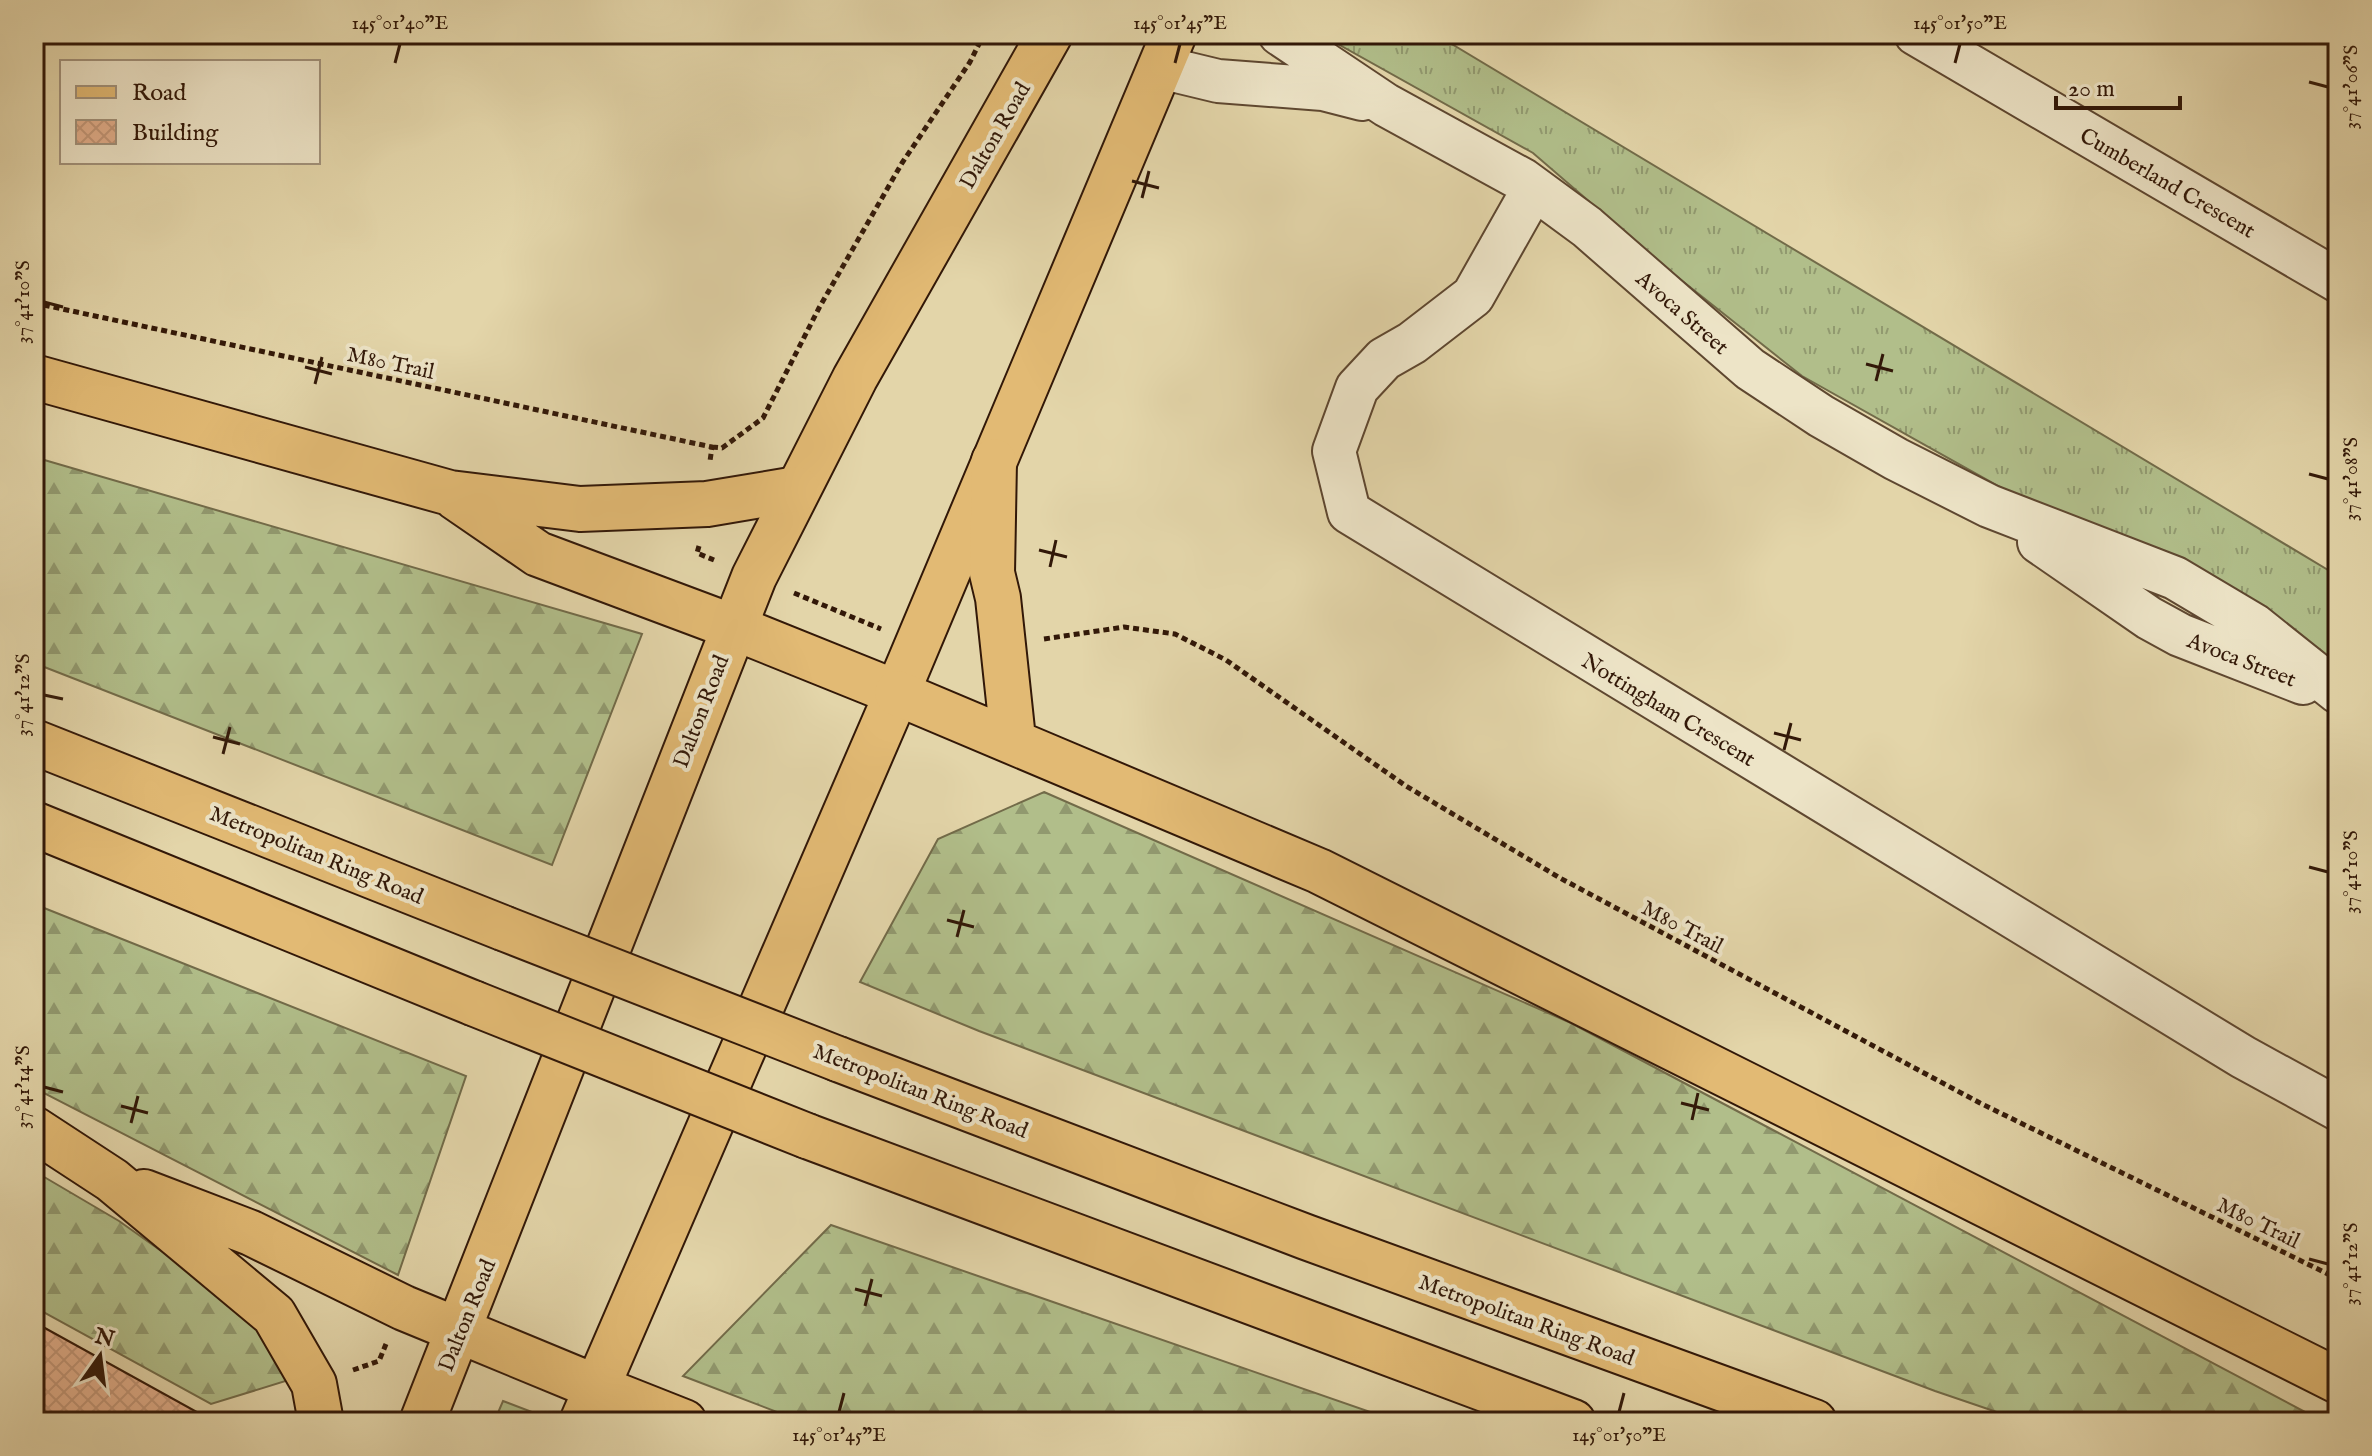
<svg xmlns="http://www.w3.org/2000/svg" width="2372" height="1456" font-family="'IM FELL English',serif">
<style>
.grass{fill:url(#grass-tufts);stroke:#726b49;stroke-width:2}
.forest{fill:url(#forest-firs);stroke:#726b49;stroke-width:2}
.building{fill:url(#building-cross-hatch);stroke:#321808;stroke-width:2}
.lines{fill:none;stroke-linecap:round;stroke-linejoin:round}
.minor-casing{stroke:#5e4730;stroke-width:46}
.primary-casing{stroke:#321808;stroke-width:48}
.motorway-casing{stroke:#321808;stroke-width:48}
.path{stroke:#321808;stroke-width:5;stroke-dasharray:6 4;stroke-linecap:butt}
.minor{stroke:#ede4c7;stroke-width:42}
.primary{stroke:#e2ba74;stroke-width:44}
.motorway{stroke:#e2ba74;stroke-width:44}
.motorway-bridge-casing{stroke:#321808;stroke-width:48;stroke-linecap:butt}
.motorway-bridge{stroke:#e2ba74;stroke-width:44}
.ticks{fill:none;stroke:#321808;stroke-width:3}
.labels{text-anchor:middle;stroke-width:8;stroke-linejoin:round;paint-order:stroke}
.street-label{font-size:22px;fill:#321808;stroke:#ede4c7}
.neatline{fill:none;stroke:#321808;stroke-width:3}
.ticks-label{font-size:20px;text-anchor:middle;fill:#321808}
</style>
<defs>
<pattern id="grass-tufts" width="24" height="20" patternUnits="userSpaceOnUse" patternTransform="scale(2)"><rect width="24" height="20" fill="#b1be8a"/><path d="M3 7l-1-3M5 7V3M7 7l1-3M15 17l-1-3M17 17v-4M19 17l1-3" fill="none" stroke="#91996f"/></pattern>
<pattern id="forest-firs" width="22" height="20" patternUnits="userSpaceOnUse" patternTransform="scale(2)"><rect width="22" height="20" fill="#b1be8a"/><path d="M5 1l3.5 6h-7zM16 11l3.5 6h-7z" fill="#91996f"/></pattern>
<pattern id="building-cross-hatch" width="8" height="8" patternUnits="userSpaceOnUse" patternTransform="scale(2)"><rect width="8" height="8" fill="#e3b08d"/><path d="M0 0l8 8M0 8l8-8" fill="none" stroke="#c39778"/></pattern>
</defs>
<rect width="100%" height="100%" fill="#e3d5a9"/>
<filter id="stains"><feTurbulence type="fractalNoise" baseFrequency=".0025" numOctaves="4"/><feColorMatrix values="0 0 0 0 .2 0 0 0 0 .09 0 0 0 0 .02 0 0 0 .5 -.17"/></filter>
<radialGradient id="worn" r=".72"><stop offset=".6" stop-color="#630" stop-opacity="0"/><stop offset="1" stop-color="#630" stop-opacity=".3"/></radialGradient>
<path class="grass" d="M1320,34H1435L2338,576V670L2071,527L1802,376L1671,272L1533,153Z
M503,1401L545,1417L542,1422H494Z"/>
<path class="forest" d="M34,457L642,634L552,865L34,663Z
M1044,792L1571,1023L2324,1422H2026L1935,1391L979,1031L860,982L938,839Z
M34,904L466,1076L398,1275L34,1088Z
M34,1171L119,1221L246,1311L292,1379L211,1404L34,1307Z
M831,1225L1399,1422H803L683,1376Z"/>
<path class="building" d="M34,1322L204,1416L201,1422H34Z"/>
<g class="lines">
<defs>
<path id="minor" d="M1280,34L1386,105L1523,180L1587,227L1750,369L1821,416L1896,459L1989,506L2175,578L2254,625L2338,692
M1916,34L2338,281
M1160,67L1218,81L1323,89L1362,99
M1534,188L1473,296L1412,343L1384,359L1357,388L1334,451L1349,512L2243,1057L2338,1109
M2039,542L2149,618L2180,635L2303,683"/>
<path id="primary" d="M733,627L897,693
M460,1331L598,1388
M422,1422L754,577L855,378L1050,34
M582,1422L897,693L1174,34"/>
<path id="motorway" d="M34,377L450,493L580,509L707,504L797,489
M994,461L992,573L998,598L1013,739
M455,497L538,554L733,627
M897,693L1319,871L2338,1381
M34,742L503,928
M34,824L473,1003
M838,1059L1306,1237L1814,1422
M34,1129L112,1180L274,1315L314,1384L321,1422
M807,1136L1573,1422
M144,1192L251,1233L404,1308L460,1331
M598,1388L684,1422"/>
</defs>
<use href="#minor" class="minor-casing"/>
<use href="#primary" class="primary-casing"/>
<use href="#motorway" class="motorway-casing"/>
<path class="path" d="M34,303L712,447L710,461
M712,447L722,448L763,418L819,308L902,163L970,62L984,34
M699,546L697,553L714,560
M794,593L881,629
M1044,639L1124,627L1175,634L1226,660L1406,786L1560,878L1980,1103L2338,1279
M353,1370L379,1361L386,1344"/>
<use href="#minor" class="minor"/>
<use href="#primary" class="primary"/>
<use href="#motorway" class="motorway"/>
<defs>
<path id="motorway-bridge" d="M503,928L838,1059
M473,1003L807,1136"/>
</defs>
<use href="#motorway-bridge" class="motorway-bridge-casing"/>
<use href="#motorway-bridge" class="motorway-bridge"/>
</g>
<path class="ticks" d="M395,63L400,44M1175,63L1180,44M1955,63L1960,44M2309,82L2328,87M1132,181L1159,188M1142,198L1149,171M44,302L63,307M1866,364L1893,371M305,367L332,374M1876,381L1883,354M315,384L322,357M2309,474L2328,479M1039,550L1067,557M1050,567L1056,540M44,695L63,699M1774,733L1801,740M213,737L240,744M1784,750L1791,723M223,754L230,727M2309,867L2328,872M947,920L974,927M957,937L964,910M44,1087L63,1092M1681,1103L1709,1110M121,1106L148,1113M1692,1120L1698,1093M131,1123L138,1096M2309,1259L2328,1264M855,1289L882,1296M865,1306L872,1279M839,1412L844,1393M1619,1412L1624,1393"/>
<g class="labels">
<g class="street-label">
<text transform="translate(994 135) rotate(-60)" y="8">Dalton Road</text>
<text transform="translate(2168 182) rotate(30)" y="8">Cumberland Crescent</text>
<text transform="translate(1683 312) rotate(41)" y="8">Avoca Street</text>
<text transform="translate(391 362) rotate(12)" y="8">M80 Trail</text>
<text transform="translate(2242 659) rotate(21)" y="8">Avoca Street</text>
<text transform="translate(1669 709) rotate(31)" y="8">Nottingham Crescent</text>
<text transform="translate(700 711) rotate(-69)" y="8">Dalton Road</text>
<text transform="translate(317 854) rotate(22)" y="8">Metropolitan Ring Road</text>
<text transform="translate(1683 926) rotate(28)" y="8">M80 Trail</text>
<text transform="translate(921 1090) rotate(21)" y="8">Metropolitan Ring Road</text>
<text transform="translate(2259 1222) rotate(26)" y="8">M80 Trail</text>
<text transform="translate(466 1315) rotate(-68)" y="8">Dalton Road</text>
<text transform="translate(1527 1319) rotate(20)" y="8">Metropolitan Ring Road</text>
</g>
</g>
<rect width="2372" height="1456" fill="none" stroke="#e3d5a9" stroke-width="88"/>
<rect x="60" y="60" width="260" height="104" fill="#ede4c7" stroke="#a2927b" stroke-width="2"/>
<rect x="76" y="86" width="40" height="12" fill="#e2ba74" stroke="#a2927b" stroke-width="2"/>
<text x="132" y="100" font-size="24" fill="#321808">Road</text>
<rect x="76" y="120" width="40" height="24" fill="url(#building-cross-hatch)" stroke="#a2927b" stroke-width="2"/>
<text x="132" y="140" font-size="24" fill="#321808">Building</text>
<g transform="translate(100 1356) rotate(14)" stroke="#ede4c7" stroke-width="6" paint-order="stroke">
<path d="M0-6L14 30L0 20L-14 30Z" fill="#321808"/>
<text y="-12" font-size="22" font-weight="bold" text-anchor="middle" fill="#321808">N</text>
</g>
<path d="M2056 96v12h124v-12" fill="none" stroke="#321808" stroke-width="4"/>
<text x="2068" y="96" font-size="24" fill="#321808" stroke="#ede4c7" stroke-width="6" paint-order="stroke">20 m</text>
<rect x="44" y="44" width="2284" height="1368" class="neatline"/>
<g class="ticks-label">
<text x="400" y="29">145°01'40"E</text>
<text x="1180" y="29">145°01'45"E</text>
<text x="1960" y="29">145°01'50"E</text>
<text transform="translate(2350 87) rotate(-90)" y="7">37°41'06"S</text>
<text transform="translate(22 302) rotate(-90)" y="7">37°41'10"S</text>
<text transform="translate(2350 479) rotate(-90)" y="7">37°41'08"S</text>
<text transform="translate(22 695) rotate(-90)" y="7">37°41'12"S</text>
<text transform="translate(2350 872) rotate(-90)" y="7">37°41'10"S</text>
<text transform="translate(22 1087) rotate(-90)" y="7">37°41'14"S</text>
<text transform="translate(2350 1264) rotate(-90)" y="7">37°41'12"S</text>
<text x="839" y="1441">145°01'45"E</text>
<text x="1619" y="1441">145°01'50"E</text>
</g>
<rect width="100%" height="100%" filter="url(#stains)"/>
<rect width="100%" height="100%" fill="url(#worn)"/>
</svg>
